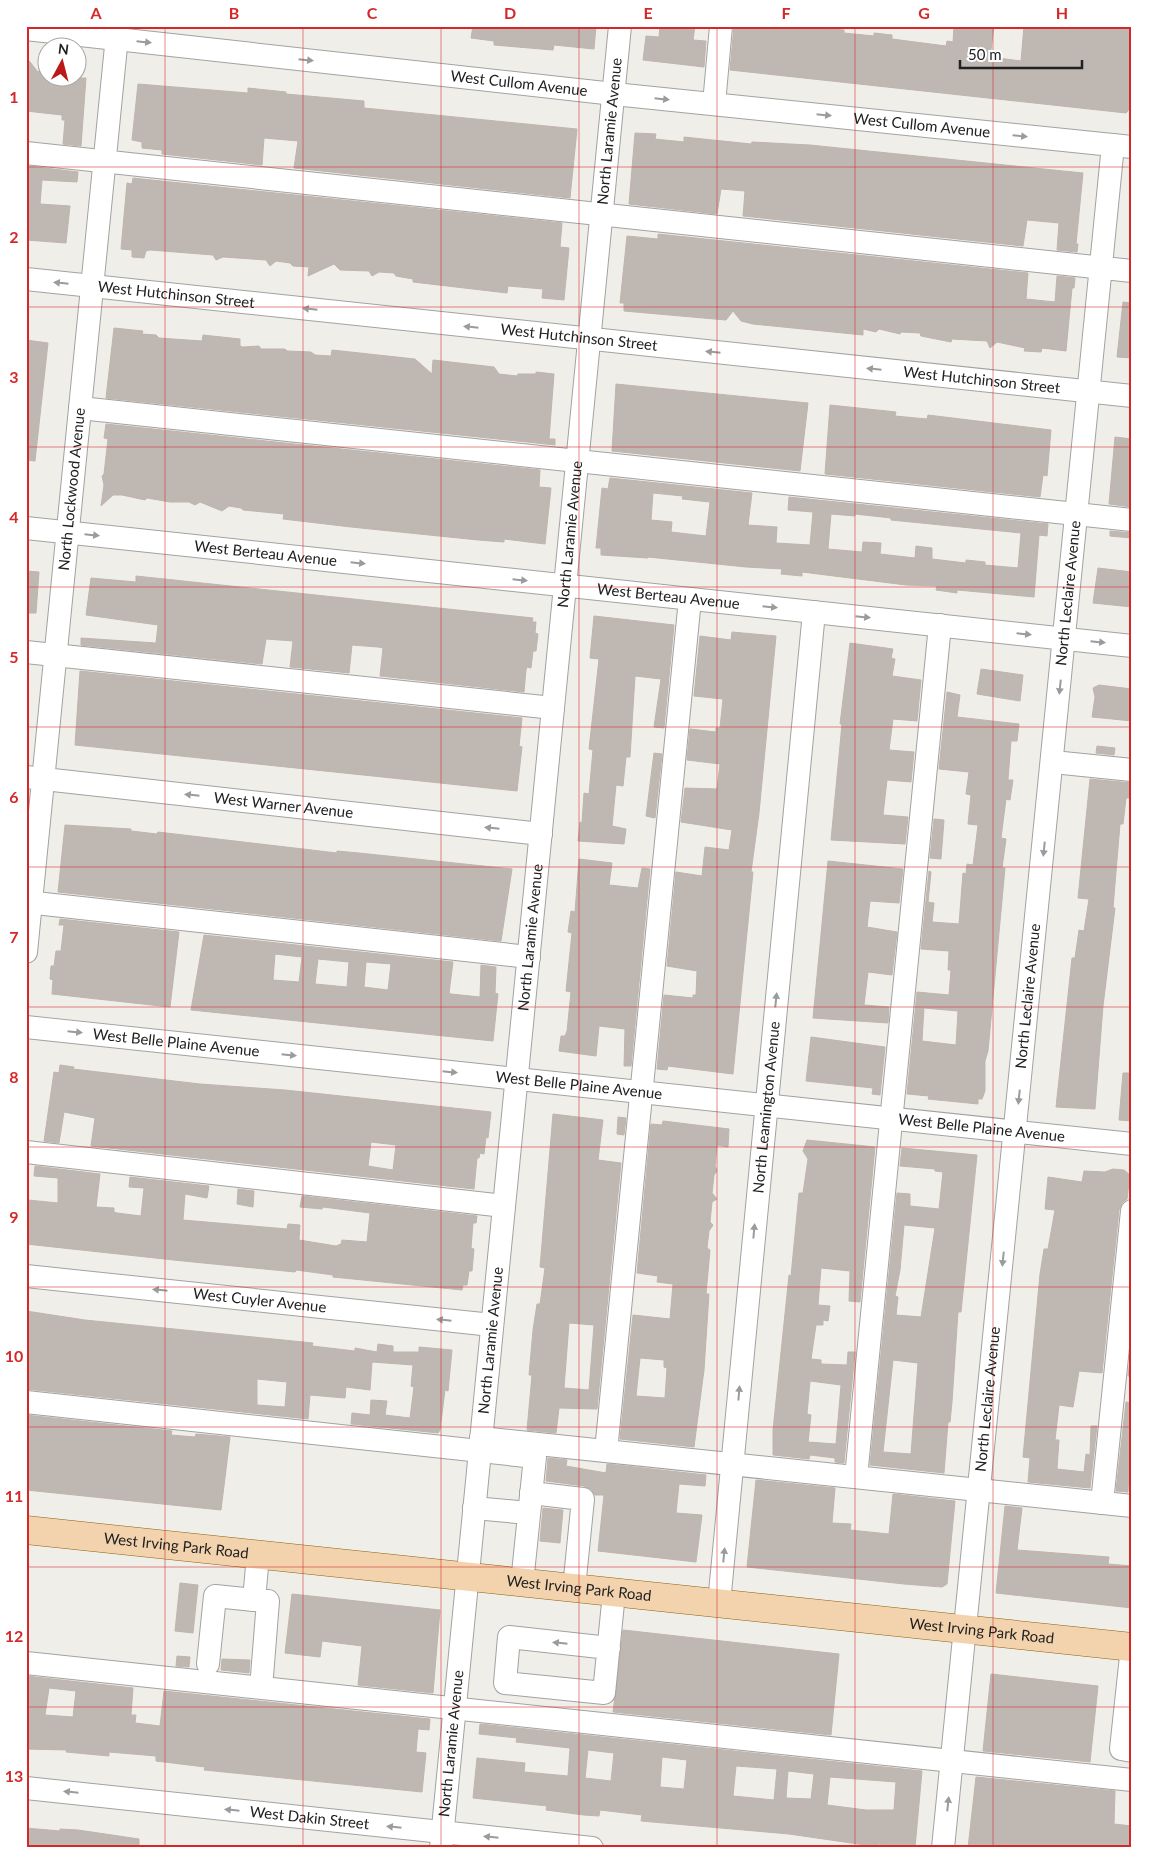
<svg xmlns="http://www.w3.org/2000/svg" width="1158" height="1874" font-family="Lato,sans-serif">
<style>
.building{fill:#beb7b2;stroke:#c0b5ad;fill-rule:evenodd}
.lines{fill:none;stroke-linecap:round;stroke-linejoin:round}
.minor-casing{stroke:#a2a2a2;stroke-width:24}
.major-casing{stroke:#8c6312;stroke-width:29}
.minor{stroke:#fff;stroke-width:22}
.major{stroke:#f2d3ad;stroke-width:28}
.oneway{fill:#9b9b9b}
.grid{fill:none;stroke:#d62828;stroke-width:1;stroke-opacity:0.55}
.labels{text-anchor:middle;stroke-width:4;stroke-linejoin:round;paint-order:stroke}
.street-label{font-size:15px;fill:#212121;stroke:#fff}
.neatline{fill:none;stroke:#d62828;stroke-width:2}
.grid-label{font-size:16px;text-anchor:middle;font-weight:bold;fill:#d62828}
</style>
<rect width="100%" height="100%" fill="#f0eee9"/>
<path class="building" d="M473,26H596L594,49L554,45L553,50L494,45V41L471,38Z
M660,26H695L693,40L706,41L704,67L643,60L646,36L659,37Z
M734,26H797L844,30V33L874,36V33L892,35V39L946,46L947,41L953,42L954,26H994L990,57L1021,61L1024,26H1112L1132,29V106L1126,113L730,70Z
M26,57L38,72L48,63V78H86L81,146L63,144L65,120H62V115L26,111Z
M138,84L248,93V88L286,92V94L364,101V108L577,129L570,198L294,168L298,141L264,138L262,165L162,154V150L142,148V142L132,140Z
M635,133L656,134L655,139L684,142V137L751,144L752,142L810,145L1083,173L1076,244H1078L1077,252L1057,250L1059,223L1027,220L1023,246L743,216L745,191L721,189L717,214L629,204Z
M28,166L78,172L77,182L42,180L40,204L70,206L66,243L26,240Z
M133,178L562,223L560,247L569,248L564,300L542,298L543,289L508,286L507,293L413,282V279L396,276L394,273L379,272L372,276L369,271L340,270L334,264L308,276L309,267L293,266L290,263L276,261L270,266L266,260L223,257L216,260L213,255L150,250L146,251L144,258L132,257V250L121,249L127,183L132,184Z
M658,234L1028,273L1026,299L1055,302L1057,276L1075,278L1074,288H1072L1066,351L1042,348L1041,352L1024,351L1025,348L997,342L990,348L987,341L952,339L951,342L921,336L920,333L901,332L900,334L879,329L876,332L863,329V335L753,324L741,321L733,311L726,320L624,311V303H620L627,236L658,239Z
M1123,302L1132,303V358L1117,357Z
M114,328L143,331L142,334L156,335L159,338L202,341L203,335L240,339V346L243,347L259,346L261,349H285L287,351L311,352L315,355L331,356L332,350L415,359L432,374L433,360L494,367L499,374L517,376L518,374H536V372L554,374L549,439H555V445L106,398Z
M26,340L48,343L35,461L26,460Z
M616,384L808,403L800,471L612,451Z
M830,405L896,412L895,416L927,419L928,415L1051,430L1047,476L1043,475L1040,497L825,474Z
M106,424L540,470L539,487L551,488L545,544L504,539V542L478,540L351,527L283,519L284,514L243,510L241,508L229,506L222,511L200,502L195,505L189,502H170L147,498L145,500L122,495H113L101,506L104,485L102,476L104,474L108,439L104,438Z
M1115,437L1132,439V507L1109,504Z
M610,478L752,493L748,525L777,527L776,543L810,545L813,512L788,510L789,497L1048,524L1047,536L1039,535L1034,597L957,590V593L936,590L937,586L906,585L802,572V576L781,574L782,569L746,567L648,557V558L601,555V548H596L602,488L608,489ZM653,493L683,496L682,499L710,502L706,536L671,532L672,522L651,520ZM831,514L855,516V514L891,518V520L1021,533L1018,568L985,565V562L966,560V563L932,559V548L916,546L915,558L880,554L881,543L863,542L862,552L828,549Z
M1110,531L1132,533V538L1110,536Z
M1098,568L1132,572V607L1093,603Z
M26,571L39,572L36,613H26Z
M136,576L533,618L532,622H536L535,633L538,634L536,651H533L531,668L527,667L526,670L524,692L380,676L383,648L378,647L352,645L349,673L290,667L293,641L266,639L262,664L81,645V638L156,643L158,625L86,615L91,578L136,582Z
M594,616L674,625L664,728L654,727L661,679L635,676L630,757H626L623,786L616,785L612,826L626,829L624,844L578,841L580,822L582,823L584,793L589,794L593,750L589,749L599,659L590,658Z
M732,632L776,636L759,813L751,872H753L733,1074L668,1066L667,1070L657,1069L664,995L693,998V995H696L697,971L667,966L676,872L702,876L705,847L729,850L732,830L681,822L685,788L717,789L720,764L687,760L690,729L716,732V728H720L723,699L694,696L700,636L731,640Z
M850,643L893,649L891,658L895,659L892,676L921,680L917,721L893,719L889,750L914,752L911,782L887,780L883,815L908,817L905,844L831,840L842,724H840Z
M981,669L1023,675L1020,701L977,694Z
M80,671L522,718L519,746L522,747L517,791L75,745Z
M1099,685L1132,689V721L1092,717L1095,697L1093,688Z
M947,692L960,695L957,717L1019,724L1017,741H1011L1008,780H1013L1010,800L1006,799L1001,838L1006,839L1002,868H1005L988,1051L985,1061V1091L982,1099H978V1104L928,1099L929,1096L907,1094L917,992L949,995L951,970H948L949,951L921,949L929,871L931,872L928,902L934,903L932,922L959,924L963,873L966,874L967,864L973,865L978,825L968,824L971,795L966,794L969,772L939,769ZM924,1008L958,1011L956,1045L922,1041Z
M1097,746L1115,748L1114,755L1096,753Z
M654,753L662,754L655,818L646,816Z
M1090,779L1132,783V798H1126L1123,824H1120L1113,908H1115L1103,1006L1095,1109L1056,1107L1072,958H1075L1079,930L1084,931L1089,899L1078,898Z
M934,819L944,820L941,859L930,858Z
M65,825L131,829V831L157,834L158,832L337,853V851L359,853L512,869L501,941L58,892Z
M579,859L612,863L609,885L638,888L642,868L650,869L631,1066H624L625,1029L599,1026L596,1056L559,1051L561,1036H565L567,1031L571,992L566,991L572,933L568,932L571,911L575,912Z
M828,861L903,869L899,903L870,901L867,927L897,932L892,975L868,972L864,1005L889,1007L888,1023L813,1018Z
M60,919L179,932L170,1007L52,994L53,980L50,979L51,966H54L56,951H61L64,925H59Z
M204,935L453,962L449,993L451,994L480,997L481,965L496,967L495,993L498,994L493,1041L191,1010ZM275,954L302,957L299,982L273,980ZM318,959L349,962L347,987L315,984ZM366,962L391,964L388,990L364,987Z
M811,1037L885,1047L880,1095L872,1094L873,1088L806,1081Z
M60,1065L74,1067L73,1069L200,1084L285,1090L491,1112L488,1138L486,1137L484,1154L480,1153L479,1158H477L474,1189L91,1146L95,1118L64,1112L59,1143L44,1141L54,1072L59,1073ZM371,1142L396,1145L393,1170L368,1166Z
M1123,1073H1132V1121L1119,1120Z
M553,1114L603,1120L598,1160L621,1163L597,1409L559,1408L556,1433L527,1430L532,1375H529L533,1330L537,1304H540L545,1268L540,1267ZM569,1323L594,1325L589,1390L564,1388Z
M618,1117L626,1118L624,1135L617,1134Z
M663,1121L729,1129L728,1147L717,1145L715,1166L717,1171L714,1175L712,1193L717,1199L712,1202L710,1222L713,1225L709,1231L707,1248L710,1250L706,1294H709L704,1370L694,1447L620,1439L633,1315L670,1319L673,1284L657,1282L658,1276L637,1273L651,1124L662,1125ZM640,1358L664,1360V1367L667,1368L665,1398L636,1396Z
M807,1140L875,1147L860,1302L849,1301L850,1271L821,1268L818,1305L830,1306L828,1321L823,1320V1325H816L811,1359L821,1360V1364L847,1365L848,1352H855L844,1463L835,1462V1458L810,1455L809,1459L773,1455V1430L789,1275L791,1276L799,1193H803L808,1159L803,1151ZM810,1381L841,1385L836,1444L808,1442L811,1415L807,1414Z
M902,1148L977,1155L961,1312H958L952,1402L950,1422H948L944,1473L870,1465L897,1193L910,1194V1206L939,1209L943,1172L935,1171V1169L900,1166ZM904,1225L935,1228L921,1317L896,1315L898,1297L895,1296L900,1270ZM893,1360L918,1363L911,1454L883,1452Z
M35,1166L100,1174L96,1207L114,1208V1212L117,1213L141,1216L144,1188L129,1187L130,1177L209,1186L207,1198L185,1194L183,1220L287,1229L288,1224L300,1225L299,1240L336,1246L341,1244L342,1240L367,1242L370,1213L323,1207L322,1209L300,1207L302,1196L477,1216L476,1223H473L471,1248L474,1249L472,1271H469L467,1285H463L462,1290L333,1277V1275L296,1270L295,1272L183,1261L26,1244L28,1200L58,1203V1178L34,1176Z
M1113,1169L1124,1170L1130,1175L1127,1199L1122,1203L1119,1210L1102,1373L1079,1371L1073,1407L1059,1405L1055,1440H1059L1057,1469L1084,1472L1086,1454L1090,1455L1091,1426H1097L1090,1488L1028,1482L1030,1458L1023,1457L1040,1274L1044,1249H1048L1055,1210L1045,1209L1048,1177L1082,1182L1084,1171L1105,1172Z
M238,1189L254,1191L253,1207L237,1204Z
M26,1311L85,1320L313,1343L312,1346L355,1351V1348L377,1352L378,1344L393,1346V1352H419V1347L452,1350L448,1391L445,1390L440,1430L438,1433L351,1424L352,1413L370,1415L371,1400L387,1401L385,1415L410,1418L414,1387L411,1386L413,1365L372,1362L370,1390L346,1387L345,1398L310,1395L308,1419L26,1389ZM257,1379L287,1382L285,1407L257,1405Z
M1132,1342V1376H1128Z
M1126,1402L1132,1403V1473H1129L1128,1492L1116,1491Z
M26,1415L172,1431L171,1435L195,1437L196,1434L230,1437L221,1510L26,1490Z
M548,1458L567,1460L566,1466L606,1473L607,1464L706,1475L705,1486L679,1484L676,1513L702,1515L696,1562L598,1551L604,1495H595L591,1489L584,1486L546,1481Z
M756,1480L835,1488L832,1523L851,1524L850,1530L889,1534L893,1494L955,1501L947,1584L942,1587L904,1584L747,1567Z
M1005,1506L1022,1508L1017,1550L1109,1557L1108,1564L1132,1566V1608L996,1593Z
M543,1508L563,1510L560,1543L540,1541Z
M180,1583L198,1585L193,1633L175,1631Z
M292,1594L440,1610L433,1693L358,1685L362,1646L322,1641L320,1657L285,1653Z
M623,1630L839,1654L831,1735L613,1712Z
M177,1656L190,1657L189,1667L176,1666Z
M222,1659L250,1660L249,1673L221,1670Z
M991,1674L1098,1686L1090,1762L983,1751Z
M26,1676L133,1688L131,1715H136L135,1723L160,1726L164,1691L430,1719L429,1730L418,1729L416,1752L426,1753L422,1792L204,1770L205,1767L156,1761V1756L109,1752V1756L66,1752L67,1750L26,1749V1711L29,1690L26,1689ZM49,1688L76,1691L73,1717L45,1715Z
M480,1724L922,1771L915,1848L878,1844V1846L865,1845L789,1834L641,1821L642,1815L600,1810L599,1816L584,1815L546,1810L547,1806L473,1798L477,1758L525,1763L524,1772L568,1776L570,1748L516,1742L517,1738L479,1734ZM588,1750L614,1753L611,1781L585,1778ZM662,1757L687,1760L684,1789L660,1787ZM736,1766L777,1769L774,1800L733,1796ZM788,1771L814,1774L811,1799L786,1798ZM830,1777L896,1782L894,1810H866L827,1805Z
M976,1777L1115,1791L1114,1824L1132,1826V1848H968Z
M26,1828L60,1831V1829L78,1830L139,1839V1848H26Z"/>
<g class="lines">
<defs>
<g id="minor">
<path id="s1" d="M26,29L614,94L1132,147"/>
<path d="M714,104L721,26"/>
<path d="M26,153L1132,271"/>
<path id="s2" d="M26,279L1132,396"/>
<path d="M80,408L1132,520"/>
<path id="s3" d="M26,528L1132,646"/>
<path d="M26,652L553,708"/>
<path d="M1053,762L1132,770"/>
<path id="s4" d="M26,777L541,834"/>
<path d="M26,902L529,957"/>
<path id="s5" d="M26,952L118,26"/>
<path id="s6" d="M26,1027L1132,1144"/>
<path d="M26,1152L504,1206"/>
<path id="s7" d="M26,1276L492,1325"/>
<path d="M26,1402L535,1457L522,1583"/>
<path d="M481,1438L1132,1506"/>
<path d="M606,1451L690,599"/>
<path d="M856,1477L940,625"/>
<path d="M531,1493L583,1499L574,1588"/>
<path d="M1102,1503L1132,1211"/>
<path d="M474,1508L529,1513"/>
<path d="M254,1600L268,1601L262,1676"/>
<path id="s8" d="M719,1603L814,612"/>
<path d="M1132,1647L1121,1749L1132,1751"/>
<path d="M609,1648L509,1637L505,1683L604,1693L614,1593"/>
<path d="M26,1663L1132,1780"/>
<path d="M208,1664L215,1596L254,1600L258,1555"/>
<path id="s9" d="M26,1788L592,1848"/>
<path id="s10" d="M441,1848L620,26"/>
<path id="s11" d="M943,1848L1113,145"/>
</g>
<g id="major">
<path id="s12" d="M26,1530L1132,1647"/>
</g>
</defs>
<use href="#minor" class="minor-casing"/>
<use href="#major" class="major-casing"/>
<use href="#minor" class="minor"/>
<use href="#major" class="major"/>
</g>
<defs><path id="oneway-solid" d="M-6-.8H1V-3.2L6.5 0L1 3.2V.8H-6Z" transform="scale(1.25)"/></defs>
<g class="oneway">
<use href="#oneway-solid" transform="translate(144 42) rotate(6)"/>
<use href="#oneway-solid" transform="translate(306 60) rotate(6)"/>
<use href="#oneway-solid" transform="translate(662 99) rotate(6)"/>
<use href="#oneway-solid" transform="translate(824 115) rotate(6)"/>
<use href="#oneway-solid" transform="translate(1020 136) rotate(6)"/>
<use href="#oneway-solid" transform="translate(61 283) rotate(-174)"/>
<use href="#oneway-solid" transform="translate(310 309) rotate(-174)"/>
<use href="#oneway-solid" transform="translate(471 327) rotate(-174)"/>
<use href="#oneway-solid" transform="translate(713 352) rotate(-174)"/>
<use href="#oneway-solid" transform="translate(874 369) rotate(-174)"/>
<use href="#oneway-solid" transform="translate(92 535) rotate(6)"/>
<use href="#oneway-solid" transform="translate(358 563) rotate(6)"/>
<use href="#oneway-solid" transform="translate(520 580) rotate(6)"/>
<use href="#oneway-solid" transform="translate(770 607) rotate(6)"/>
<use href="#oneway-solid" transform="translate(863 617) rotate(6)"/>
<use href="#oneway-solid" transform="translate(1024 634) rotate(6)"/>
<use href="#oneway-solid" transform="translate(1098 642) rotate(6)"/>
<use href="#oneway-solid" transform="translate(1060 687) rotate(96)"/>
<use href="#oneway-solid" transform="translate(192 795) rotate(-174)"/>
<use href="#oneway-solid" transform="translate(492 828) rotate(-174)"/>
<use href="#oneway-solid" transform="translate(1044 849) rotate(96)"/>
<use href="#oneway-solid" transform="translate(776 1000) rotate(-84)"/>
<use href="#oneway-solid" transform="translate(75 1032) rotate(6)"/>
<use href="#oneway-solid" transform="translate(289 1055) rotate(6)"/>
<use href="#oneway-solid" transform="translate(450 1072) rotate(6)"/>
<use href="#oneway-solid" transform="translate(1019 1097) rotate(96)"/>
<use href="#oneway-solid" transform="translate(754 1231) rotate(-85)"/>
<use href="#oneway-solid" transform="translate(1003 1259) rotate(96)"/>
<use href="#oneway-solid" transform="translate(160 1290) rotate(-174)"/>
<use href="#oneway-solid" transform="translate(444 1320) rotate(-174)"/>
<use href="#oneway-solid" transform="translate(739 1393) rotate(-85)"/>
<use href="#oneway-solid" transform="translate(724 1555) rotate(-84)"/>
<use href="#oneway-solid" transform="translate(560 1643) rotate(-174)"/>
<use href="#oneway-solid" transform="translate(71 1792) rotate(-174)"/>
<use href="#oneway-solid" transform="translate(948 1804) rotate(-84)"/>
<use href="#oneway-solid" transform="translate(232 1810) rotate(-174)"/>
<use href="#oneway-solid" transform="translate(394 1827) rotate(-174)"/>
<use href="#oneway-solid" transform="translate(491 1837) rotate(-174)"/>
</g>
<path class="grid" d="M165,26V1848M303,26V1848M441,26V1848M579,26V1848M717,26V1848M855,26V1848M993,26V1848M26,167H1132M26,307H1132M26,447H1132M26,587H1132M26,727H1132M26,867H1132M26,1007H1132M26,1147H1132M26,1287H1132M26,1427H1132M26,1567H1132M26,1707H1132"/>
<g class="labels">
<g class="street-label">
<text dy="5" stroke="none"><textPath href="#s1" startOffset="496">West Cullom Avenue</textPath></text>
<text dy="5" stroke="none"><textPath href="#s1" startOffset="901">West Cullom Avenue</textPath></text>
<text dy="5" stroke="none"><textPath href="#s10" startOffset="1725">North Laramie Avenue</textPath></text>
<text dy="5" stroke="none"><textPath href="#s2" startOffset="151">West Hutchinson Street</textPath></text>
<text dy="5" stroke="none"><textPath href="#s2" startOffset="556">West Hutchinson Street</textPath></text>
<text dy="5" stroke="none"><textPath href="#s2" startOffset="961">West Hutchinson Street</textPath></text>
<text dy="5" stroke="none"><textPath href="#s5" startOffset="465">North Lockwood Avenue</textPath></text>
<text dy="5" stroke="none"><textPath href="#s10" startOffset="1320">North Laramie Avenue</textPath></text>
<text dy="5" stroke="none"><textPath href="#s3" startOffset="241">West Berteau Avenue</textPath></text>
<text dy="5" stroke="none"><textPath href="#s11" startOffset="1261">North Leclaire Avenue</textPath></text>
<text dy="5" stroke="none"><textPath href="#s3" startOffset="646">West Berteau Avenue</textPath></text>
<text dy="5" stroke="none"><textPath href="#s4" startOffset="259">West Warner Avenue</textPath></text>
<text dy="5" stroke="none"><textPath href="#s10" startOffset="915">North Laramie Avenue</textPath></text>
<text dy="5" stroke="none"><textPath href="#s11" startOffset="856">North Leclaire Avenue</textPath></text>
<text dy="5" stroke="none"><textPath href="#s6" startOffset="151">West Belle Plaine Avenue</textPath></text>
<text dy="5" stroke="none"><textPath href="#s6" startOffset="556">West Belle Plaine Avenue</textPath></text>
<text dy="5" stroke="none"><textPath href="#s8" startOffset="498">North Leamington Avenue</textPath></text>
<text dy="5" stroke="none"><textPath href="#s6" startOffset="961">West Belle Plaine Avenue</textPath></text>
<text dy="5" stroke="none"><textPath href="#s7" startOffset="235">West Cuyler Avenue</textPath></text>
<text dy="5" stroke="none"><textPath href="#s10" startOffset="510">North Laramie Avenue</textPath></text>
<text dy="5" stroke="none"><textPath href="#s11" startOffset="451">North Leclaire Avenue</textPath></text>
<text dy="5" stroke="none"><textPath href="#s12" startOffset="151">West Irving Park Road</textPath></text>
<text dy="5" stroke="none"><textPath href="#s12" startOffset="556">West Irving Park Road</textPath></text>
<text dy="5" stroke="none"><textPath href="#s12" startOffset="961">West Irving Park Road</textPath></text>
<text dy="5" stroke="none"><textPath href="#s10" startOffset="105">North Laramie Avenue</textPath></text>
<text dy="5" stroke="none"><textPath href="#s9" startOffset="285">West Dakin Street</textPath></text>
</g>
</g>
<rect width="1158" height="1874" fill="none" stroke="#ffffff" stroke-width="55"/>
<g transform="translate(62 62) rotate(7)"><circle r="24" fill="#ffffff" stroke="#a6a6a6"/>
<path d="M0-4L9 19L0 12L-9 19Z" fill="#ba1819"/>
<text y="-8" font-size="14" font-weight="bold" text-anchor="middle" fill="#212121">N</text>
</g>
<path d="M960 60v8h122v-8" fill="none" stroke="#212121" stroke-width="2.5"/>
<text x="968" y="60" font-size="15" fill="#212121" stroke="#ffffff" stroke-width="4" paint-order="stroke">50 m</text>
<rect x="28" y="28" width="1102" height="1818" class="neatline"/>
<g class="grid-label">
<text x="96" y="19">A</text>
<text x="234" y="19">B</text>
<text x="372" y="19">C</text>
<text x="510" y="19">D</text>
<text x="648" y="19">E</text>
<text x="786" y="19">F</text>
<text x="924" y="19">G</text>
<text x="1062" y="19">H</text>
<text x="14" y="103">1</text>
<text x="14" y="243">2</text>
<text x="14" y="383">3</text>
<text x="14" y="523">4</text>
<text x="14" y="663">5</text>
<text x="14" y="803">6</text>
<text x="14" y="943">7</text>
<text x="14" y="1083">8</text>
<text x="14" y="1223">9</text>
<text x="14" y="1362">10</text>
<text x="14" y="1502">11</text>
<text x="14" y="1642">12</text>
<text x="14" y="1782">13</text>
</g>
</svg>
